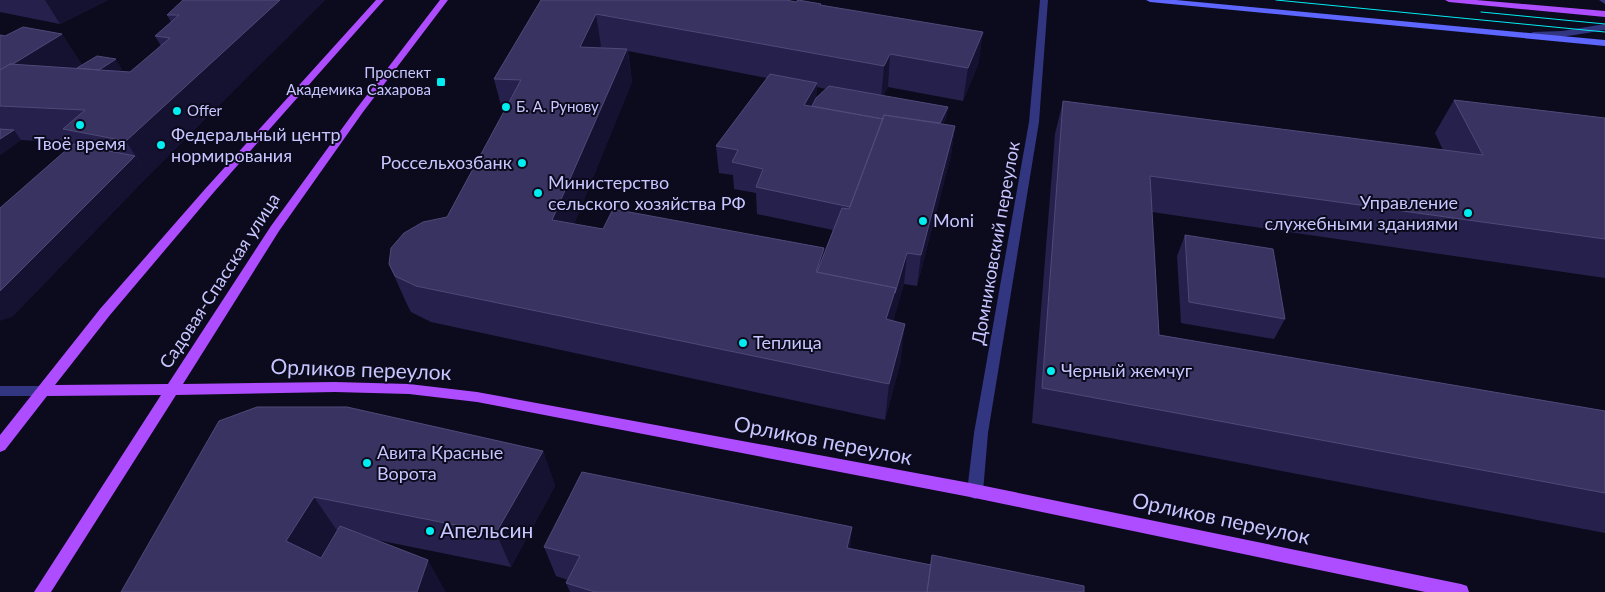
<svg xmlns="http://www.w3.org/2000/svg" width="1605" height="592" font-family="Lato,sans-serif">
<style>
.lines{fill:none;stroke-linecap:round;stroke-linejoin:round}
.minor{fill:#32357f;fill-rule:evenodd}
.tertiary{fill:#32357f;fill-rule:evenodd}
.secondary{fill:#5d66ff;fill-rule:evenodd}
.primary{fill:#ae4dff;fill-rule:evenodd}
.tram{stroke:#00edf1;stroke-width:1}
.wall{fill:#26214c;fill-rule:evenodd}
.shaded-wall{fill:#141131}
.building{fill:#383360;stroke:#4e4a79}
.poi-dot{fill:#00edf1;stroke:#0c0a1d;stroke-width:2}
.labels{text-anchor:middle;stroke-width:4;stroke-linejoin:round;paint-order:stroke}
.far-poi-label{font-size:15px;fill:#c8c6ff;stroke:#0c0a1d;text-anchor:start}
.poi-label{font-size:18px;fill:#c8c6ff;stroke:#0c0a1d;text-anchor:start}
.street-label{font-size:18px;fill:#c8c6ff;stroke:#0c0a1d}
.near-street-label{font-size:21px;fill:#c8c6ff;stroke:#0c0a1d}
.near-poi-label{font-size:21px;fill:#c8c6ff;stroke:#0c0a1d;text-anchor:start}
</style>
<rect width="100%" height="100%" fill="#0c0a1d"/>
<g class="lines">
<path class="minor" d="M1040,0H1048L1039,122L988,433L983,492L980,497L975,499L970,497L967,492L974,433L1029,122Z"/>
<path class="tertiary" d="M1599,0H1605V4Z
M1605,24V30C1590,32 1539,43 1529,35L1533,32L1562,31Z
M0,386H42L47,387L49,391L47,395L42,396H0Z"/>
<path class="secondary" d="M1146,0H1176L1605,40V46L1150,2Z"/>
<path class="primary" d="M376,0H384L214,192L110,315L55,385L168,384L271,226L357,108L440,0H448L363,112L279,231L183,384L335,382L409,384L477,392L970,483L1461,584L1467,586L1469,592H1425L970,497L477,402L409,394L335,392L176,395L51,592H34L161,395L47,396L5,450L0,452V435L100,309L206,188Z
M1445,0H1476L1605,11V17L1449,2Z"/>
<path class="tram" d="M1276,0L1605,32
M1481,12L1605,24"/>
</g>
<path class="wall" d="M0,0H108L60,24L0,12Z
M183,0H325L148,176L12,317L73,144V143L21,140L0,155V35L5,36L62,34L82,65L77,68L122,69L119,71L130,72L161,46L155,36L171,22L167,15Z
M541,0L796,2L821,4V6L983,32L978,65L963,101L888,87L883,96L948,107L946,118L943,124L955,126L951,155L917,286L904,284L893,321L901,360L885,420L431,322L411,312L405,300L389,264L447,217L503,113L494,79ZM628,51L767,78L716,146L719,173L733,175L734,189L756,193L757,214L833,230L824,254V248L603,229L574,224L632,82ZM817,87L826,89L816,98Z
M1454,100L1605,118V278L1152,212L1159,335L1605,411V533L1032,423L1055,134L1063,101L1443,150L1435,133Z
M1185,235L1285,319L1274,339L1181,323L1177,256Z
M347,407L543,451L555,486L511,567L372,539L121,592Z
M544,547L850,548L930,565L932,555L1084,592H570L566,583L568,580L556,576Z"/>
<path class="shaded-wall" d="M45,0H108L60,24Z
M280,0H325L148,176L126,141Z
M596,14L601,46L586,80L580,47Z
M983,32L978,65L963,101L968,68Z
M62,34L82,65L53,84L0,72Z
M627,49L632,82L561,256L552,220Z
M890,54L888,87L881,99L884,66Z
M116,59L122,69L77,98L71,87Z
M817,83L816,108L804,105Z
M948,107L946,118L930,152L931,141Z
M955,126L951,155L917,286L921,255Z
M14,130L21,140L0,155V139Z
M135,156L148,176L12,317L0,321V291Z
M824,248L823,278L816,272Z
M907,253L904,284L892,324L886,319Z
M905,324L901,360L885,420L889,384Z
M543,451L555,486L511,567L496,533Z
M314,497L338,532L312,575L286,541Z
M852,527L850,556L847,548Z
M428,560L446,592H417Z"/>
<path class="building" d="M183,0H280L126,141L63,129L85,110L0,106V70L10,64L130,72L170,38L155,36L179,15H167Z
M541,0H786L796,2L798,0L821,4L820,5L983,32L968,68L890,54L884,66L596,14L580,47L627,49L552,220L603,229L613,209L824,248L816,272L896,288L886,319L905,324L889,384L416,286L395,276L389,264L391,248L404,233L423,222L447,217L521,80L494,79Z
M23,27L62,34L13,64H10L0,70V35L5,36Z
M97,56L116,59L99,70L77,68Z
M770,74L817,83L804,105L883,119L850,207L756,187L763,169L732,162L738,150L716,146Z
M829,86L948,107L940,123L884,115L883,119L812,106L816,98Z
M1454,100L1605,118V239L1150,176L1159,335L1605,411V493L1042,388L1063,101L1483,155Z
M884,115L955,126L921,255L907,253L895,293L896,288L817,272L842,208L849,209Z
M0,129L14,130L0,139Z
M73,144L135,156L0,291V208Z
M1185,235L1273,249L1285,319L1189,302Z
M257,407H347L543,451L496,533L314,497L286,541L321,558L340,526L428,560L417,592H121L219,421Z
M582,472L852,527L847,548L931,565L927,592H595L566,583L580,556L544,547Z
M932,555L1084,586V592H927Z"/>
<g class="poi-dot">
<rect x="436" y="77" width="10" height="10" rx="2.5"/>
<circle cx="506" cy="107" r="5"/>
<circle cx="177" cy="111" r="5"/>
<circle cx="80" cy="125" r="5"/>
<circle cx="161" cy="145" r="5"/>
<circle cx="522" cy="163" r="5"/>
<circle cx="538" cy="193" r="5"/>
<circle cx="1468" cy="213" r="5"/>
<circle cx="923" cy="221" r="5"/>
<circle cx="743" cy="343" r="5"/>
<circle cx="1051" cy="371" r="5"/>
<circle cx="367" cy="463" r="5"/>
<circle cx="430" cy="531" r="5"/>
</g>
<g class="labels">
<g class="far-poi-label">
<text x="431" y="78" text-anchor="end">Проспект<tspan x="431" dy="17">Академика Сахарова</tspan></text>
<text x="516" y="112">Б. А. Рунову</text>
<text x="187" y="116">Offer</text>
</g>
<g class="poi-label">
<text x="171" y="141">Федеральный центр<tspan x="171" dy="21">нормирования</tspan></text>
<text x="80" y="150" text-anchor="middle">Твоё время</text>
<text x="512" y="169" text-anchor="end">Россельхозбанк</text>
<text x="548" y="189">Министерство<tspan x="548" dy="21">сельского хозяйства РФ</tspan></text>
<text x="1458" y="209" text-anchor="end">Управление<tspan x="1458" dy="21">служебными зданиями</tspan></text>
<text x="933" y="227">Moni</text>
<text x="753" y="349">Теплица</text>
<text x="1061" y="377">Черный жемчуг</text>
<text x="377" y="459">Авита Красные<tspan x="377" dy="21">Ворота</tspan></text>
</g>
<g class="street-label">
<text transform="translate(996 243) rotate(-80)" y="6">Домниковский переулок</text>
<text transform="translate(220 281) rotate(-57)" y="6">Садовая-Спасская улица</text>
</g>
<g class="near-street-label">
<text transform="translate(361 370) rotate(2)" y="7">Орликов переулок</text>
<text transform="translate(823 441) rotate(11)" y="7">Орликов переулок</text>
<text transform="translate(1221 519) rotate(12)" y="7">Орликов переулок</text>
</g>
<g class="near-poi-label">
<text x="440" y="538">Апельсин</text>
</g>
</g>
</svg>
